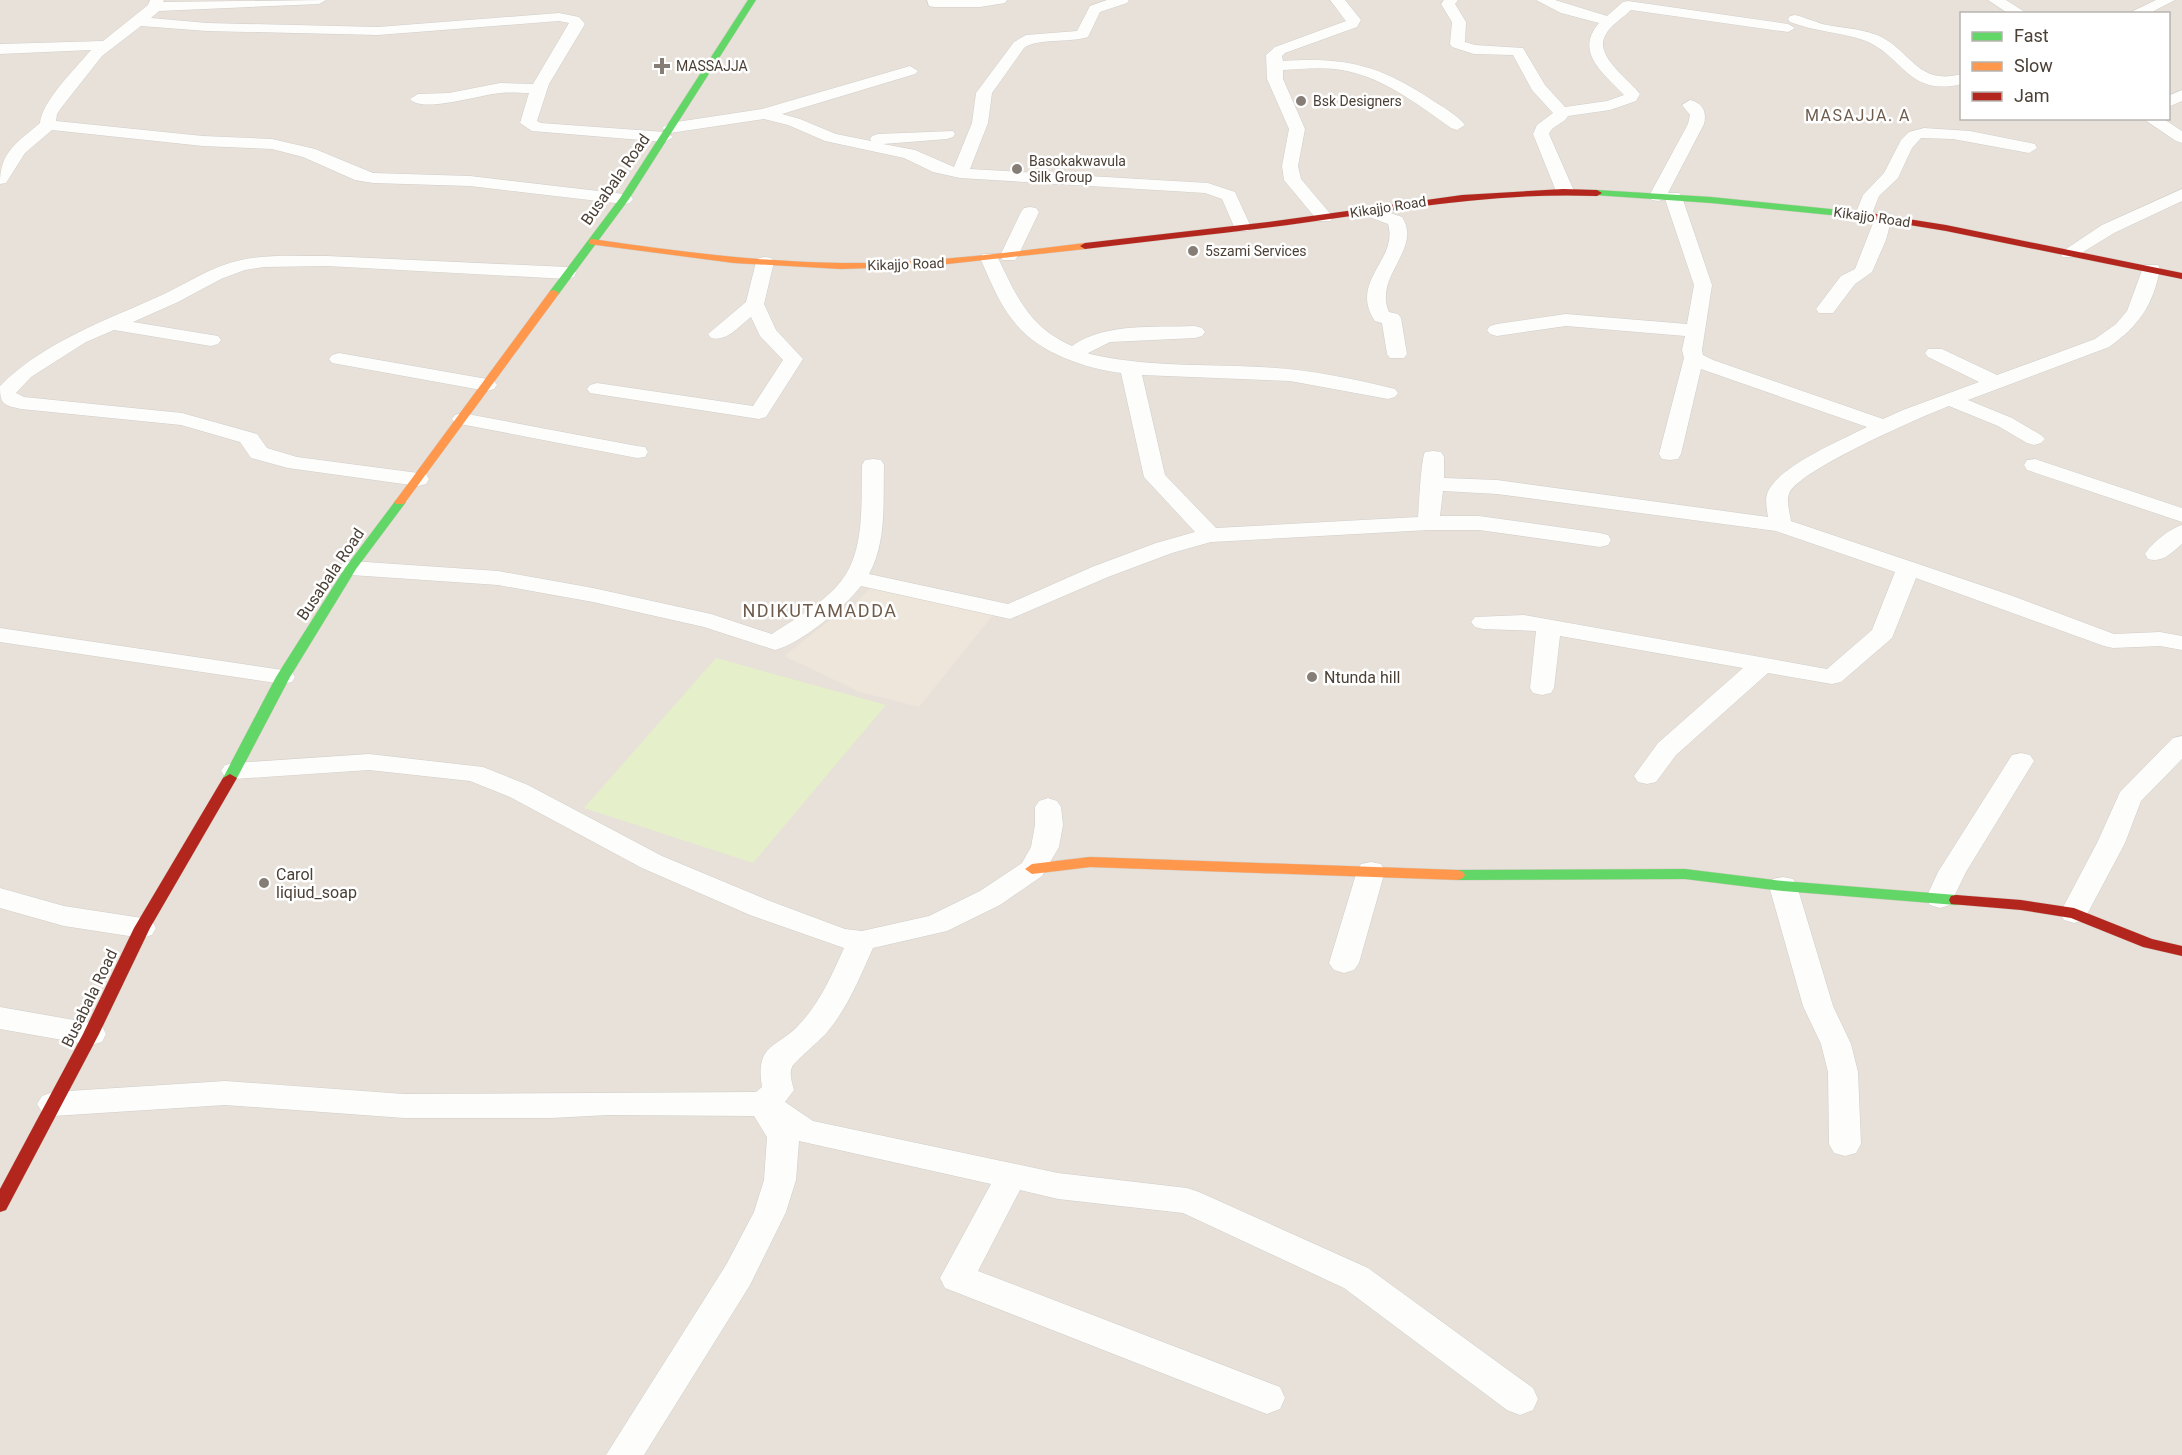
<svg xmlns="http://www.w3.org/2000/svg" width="2182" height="1455" font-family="Roboto,sans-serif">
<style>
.residential{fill:#e7e1d9;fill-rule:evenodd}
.education{fill:#eee6db}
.green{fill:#e5efca}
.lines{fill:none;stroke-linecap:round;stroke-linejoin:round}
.street-casing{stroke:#d1cec9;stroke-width:1}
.fast-casing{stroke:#d5cdc3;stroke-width:1}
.slow-casing{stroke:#d5cdc3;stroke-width:1}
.jam-casing{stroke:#d5cdc3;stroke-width:1}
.street{fill:#fdfdfc;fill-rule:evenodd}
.fast{fill:#63d668;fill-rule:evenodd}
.slow{fill:#ff974d;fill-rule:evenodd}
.jam{fill:#b3261e;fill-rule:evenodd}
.poi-dot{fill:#867e76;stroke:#fff;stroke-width:2}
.labels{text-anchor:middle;stroke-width:5;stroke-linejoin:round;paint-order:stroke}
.far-poi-label{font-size:14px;fill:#4b4036;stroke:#fff;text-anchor:start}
.far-street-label{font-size:14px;fill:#4b4036;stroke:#fff}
.far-quarter-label{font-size:16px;letter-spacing:1.5px;fill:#6f5c4c;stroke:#fff}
.street-label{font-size:16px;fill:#4b4036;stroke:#fff}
.poi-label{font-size:16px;fill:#4b4036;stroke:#fff;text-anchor:start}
.neighbourhood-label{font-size:18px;letter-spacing:1.5px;fill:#6f5c4c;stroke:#fff}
</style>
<rect width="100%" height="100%" fill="#f3f0ec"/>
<path class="residential" d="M0,0H2182V1455H0ZM1962,14H2168V118H1962Z"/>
<path class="education" d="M872,586L994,614L919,707L860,692L784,656L839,613L855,604Z"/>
<path class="green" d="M716,658L886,705L753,863L584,808Z"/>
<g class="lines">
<defs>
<path id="street" d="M150,0H164L163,2L326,0L319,4L159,11L151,18L207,23L378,27L559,13L579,17L585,24L549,84L537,121L541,123L665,132L673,137L665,142L532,131L520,123L529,93C520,93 510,92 501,93C482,94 422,114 410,99L418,94L449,93L500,83L533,84L569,23L559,21L378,35L207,31L141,26L102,56L61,108L57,114L56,121L203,136L272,139L315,149L373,173L470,176L624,194L630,195L633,199L630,203L624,204L470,186L373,183L355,180L303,157L272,149L203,146L52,130L25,153L6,183L0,184C0,151 17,143 40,123C42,101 76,68 91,50L0,54V44L103,41L148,5Z
M927,0H1007L1005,3L980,7H934L929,6Z
M1107,0H1129L1127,3L1100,12L1088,37C1070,43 1036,38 1024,48L992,93L988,123L970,169L1208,183L1235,192L1251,227L1248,231H1236L1222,199L1205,193L960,178L933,172L904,158L825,141L788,125L764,119L670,133L662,128L670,123L762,109L910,66L918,71L915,74L782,114L800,119L836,134L871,141L870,139L872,136L878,134L953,131L955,134L953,137L947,139L883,144L915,150L954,167L972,123L976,93L1014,42L1026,35L1077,31L1090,6Z
M1330,0H1345L1361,20L1357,27L1285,53L1282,56L1283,61C1346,57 1379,65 1432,100C1443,107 1457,115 1465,125L1457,130L1451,128C1416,103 1379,74 1335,69C1318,67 1300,69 1283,70V79L1305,129L1298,166L1301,179L1333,217L1330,221H1318L1284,180L1282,166L1289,129L1267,79L1266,55L1275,47L1346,21Z
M1444,0H1458L1455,4L1466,22L1465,42L1475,45L1523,48L1545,85L1565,107L1607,101L1624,95C1603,73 1574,52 1599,23L1561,13L1536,0H1555L1607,16L1623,2L1628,1L1788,24L1795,28L1788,32L1631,10C1623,18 1610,25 1605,36C1594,56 1630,80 1640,94L1636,101L1610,110L1568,116C1564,124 1552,125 1549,134L1574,191L1571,195H1559L1556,191L1533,134L1537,125L1553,113L1532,90L1513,55L1474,54L1452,47L1450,44L1452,22L1441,4Z
M1988,0H2006L2028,14H2009Z
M2156,0H2175L2148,14H2127Z
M1795,15C1804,17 1813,21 1822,24C1840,28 1859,28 1877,35C1912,50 1916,86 1962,74V84C1908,97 1904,57 1866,41C1842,32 1816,32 1790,22L1788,19L1790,16Z
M2182,90V101L2168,107V96Z
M1690,100C1703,103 1707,112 1704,124L1668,193H1679L1682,197L1712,285L1702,350L1703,355L1713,360L1883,419L1903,410L1979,382L1928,357L1925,353L1928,349H1942L1997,375L2095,339L2116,324L2127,311L2144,265H2158L2160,269C2153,305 2139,326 2109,347L1968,400L2012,418L2041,435L2045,439L2041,443L2034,445L2027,443L1998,426L1949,406C1923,416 1796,471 1789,494C1786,501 1790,513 1791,521L2010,595L2114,634L2160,632L2182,636V650L2160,646L2113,648L2104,646L1916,578L1892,638L1841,682L1832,684L1768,673L1676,755L1656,782L1647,784L1638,782L1634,776L1658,743L1743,668L1560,636L1554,688L1551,693L1542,695L1533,693L1530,688L1536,631L1483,629L1475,627L1471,622L1475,617L1524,615L1827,669L1872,630L1895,572L1776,531L1497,494L1443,491L1440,516H1479L1600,533L1608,535L1611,540L1608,545L1600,547L1479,530H1428L1211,542L1172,553L1108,577L1010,619L861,586C845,607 800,644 775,650L704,627L593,602L498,585L351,575L343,573L339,568L343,563L351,561L498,571L593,588L711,614L772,634C797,617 827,602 844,577C865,547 861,500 862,465L865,460L873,459L881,460L884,465C883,500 887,542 869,574L1008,604L1092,567L1156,543L1195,532L1144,477L1121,373C1084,368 1039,353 1015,323C999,304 990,280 980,258L983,254H995L998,258C1017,297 1029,327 1072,346C1106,322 1155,328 1195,326L1202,328L1205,332L1202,336L1195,338L1110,342L1088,353L1090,354C1146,367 1202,364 1259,367C1305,369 1351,378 1395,389L1398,393L1395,397L1388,399L1290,381L1142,375L1165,475L1216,528L1418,517C1419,505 1421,459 1425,452L1433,451L1441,452L1444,457V478L1497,480L1768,517C1767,510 1765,500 1767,494C1776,467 1842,440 1867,427L1701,369L1681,454L1678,459L1670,460L1662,459L1659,454L1684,358L1682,350L1685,336L1566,326L1497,336L1490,334L1487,330L1490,326L1497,324L1566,314L1687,324L1694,285L1665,199L1658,201L1652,200L1649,196L1688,124L1690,115L1682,105Z
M2142,118H2162L2182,131V143L2176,141Z
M1924,128L1970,131L2035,144L2037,148L2029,153L1953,139L1921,138L1912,148L1898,178L1879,196L1870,219H1858L1855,215L1863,195L1884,173L1901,140L1909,132Z
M2182,189V201L2114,233L2075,257H2063L2060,253L2102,225Z
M1370,206L1402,217C1423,249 1373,276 1389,312L1398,314L1401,318L1407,354L1404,358H1390L1387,354L1382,323L1375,321C1348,281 1399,260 1388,224L1364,215L1361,211L1364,207Z
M1030,207L1036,208L1039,212L1018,256L1015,260H1003L1000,256L1021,212L1024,208Z
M1883,212L1889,213L1892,217L1886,240L1872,272L1855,284L1833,313H1819L1816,309L1841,276L1855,269L1877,213Z
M327,256L567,267L574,269L576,273L574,277L567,279L327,266L264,267L245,270L221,279L178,302L133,322L218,336L221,340L218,344L211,346L114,330L86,342L31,377L16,393L24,397L182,413L257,434L267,448L297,457L426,474L429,479L426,484L418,486L288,468L251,458L240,442L181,425L21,409C3,405 0,404 0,386C45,341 105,321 162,295C188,283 212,266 241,260C269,254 298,256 327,256Z
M765,257L771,258L774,262L764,304L776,330L803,359L766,417L759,419L590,393L587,389L590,385L597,383L753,406L783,360L760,336L751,317C739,326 727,342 711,338L708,334L746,302L756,262L759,258Z
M339,353L487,379L494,381L497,385L494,389L487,391L332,363L329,359L332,355Z
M462,413L637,446L645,447L648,452L645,457L637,458L455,423L452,419L455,415Z
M2035,459L2182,508V522L2027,470L2024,465L2027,460Z
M2182,525V544C2171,553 2163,563 2148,559L2145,554C2152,543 2169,529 2182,525Z
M0,628L283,670L292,672L295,677L292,682L283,684L0,642Z
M2182,736V759L2141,801L2125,843L2084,920L2074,923L2064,920L2060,913L2097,843L2120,792L2173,738Z
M2021,753L2030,755L2034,761L1966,872L1950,905L1940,908L1930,905L1926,898L1938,872L2012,755Z
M369,754L483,767L528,785L662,856L770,901L845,929L862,931L929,916L980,891L1022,863L1031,847L1035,825V807L1039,801L1048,798L1057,801L1061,807L1063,825L1059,847L1042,876L1000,905L947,931L873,948C860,977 848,1007 828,1031C822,1039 794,1062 792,1067C789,1074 792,1083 794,1090L785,1102L813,1121L1058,1173L1187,1188L1199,1192L1368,1268L1533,1388L1538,1399L1533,1410L1520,1415L1507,1410L1344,1288L1183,1213L1058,1199L1020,1190L978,1271L1280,1387L1285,1398L1280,1409L1267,1414L1254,1409L945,1288L940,1278L991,1184L799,1141L796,1180L786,1212L750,1285L644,1455H606L726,1265L754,1212L764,1180L767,1137L754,1116L609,1115L551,1118H404L225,1105L53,1116L42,1112L37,1104L42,1096L53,1092L225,1081L404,1094L756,1092L762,1087C760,1075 759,1060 767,1051C775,1042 788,1036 796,1028C819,1005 831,977 844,948L750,915L642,868L510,797L470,781L369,770L234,779L225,777L221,771L225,765L234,763Z
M1371,862L1381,864L1385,871L1359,963L1354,970L1344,973L1334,970L1329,963L1357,871L1361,864Z
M1783,877L1793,879L1797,886L1833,1006L1851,1044L1858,1072L1861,1144L1856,1153L1845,1156L1834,1153L1829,1144L1828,1072L1821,1044L1803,1006L1769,886L1773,879Z
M0,888L64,906L142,918L152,921L156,928L152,935L142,938L64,926L0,908Z
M0,1007L91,1023L102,1026L106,1034L102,1042L91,1045L0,1029Z"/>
<path id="fast" d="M748,0H756L629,199L558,295H550V291L620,198Z
M1597,190L1711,197L1870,213L1875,216L1870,219L1711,203L1594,195V191Z
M400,499L406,502L356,569L290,677L237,778L230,782L225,781L223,778L276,677L345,568L396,500Z
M1685,869L1783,881L1956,895L1961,896L1963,900L1961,904L1956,905L1783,891L1685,879L1458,880L1453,878L1451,875L1453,872L1458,870Z"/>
<path id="slow" d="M592,239C674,251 757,262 841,263C923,264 1004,253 1085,243L1090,246L1085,249L929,266L841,269L734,263L589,244V240Z
M554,290L559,293L558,295L404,504H396L394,502L396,500L550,291Z
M1090,857L1458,870L1463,872L1465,875L1463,878L1458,880L1090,867L1032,874L1025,869L1032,864Z"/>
<path id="jam" d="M1563,189L1597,190L1602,193L1597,196C1498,192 1400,209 1302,223C1230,233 1157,240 1085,249L1080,246L1085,243L1268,222L1462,195Z
M1870,213L1946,225L2182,273V279L1946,231L1867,218V214Z
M230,774L237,778L150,928L99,1034L6,1210L0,1212V1189L83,1034L134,928L223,778Z
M1956,895L2021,900L2074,908L2152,939L2182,946V956L2143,947L2071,918L2021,910L1951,904L1949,900L1951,896Z"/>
</defs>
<use href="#street" class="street-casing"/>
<use href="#fast" class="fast-casing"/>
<use href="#slow" class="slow-casing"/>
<use href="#jam" class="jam-casing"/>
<use href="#street" class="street"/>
<use href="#fast" class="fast"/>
<use href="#slow" class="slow"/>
<use href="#jam" class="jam"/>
</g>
<g class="poi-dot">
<path d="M659 57h6v6h6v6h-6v6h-6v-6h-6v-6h6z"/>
<circle cx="1301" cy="101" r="6"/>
<circle cx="1017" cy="169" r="6"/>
<circle cx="1193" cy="251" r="6"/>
<circle cx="1312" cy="677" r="6"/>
<circle cx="264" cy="883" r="6"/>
</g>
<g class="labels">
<g class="far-poi-label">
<text x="676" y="71">MASSAJJA</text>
<text x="1313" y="106">Bsk Designers</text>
<text x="1029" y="166">Basokakwavula<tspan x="1029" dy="16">Silk Group</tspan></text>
<text x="1205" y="256">5szami Services</text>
</g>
<g class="far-street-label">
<text transform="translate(1388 207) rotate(-9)" y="5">Kikajjo Road</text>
<text transform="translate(1872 217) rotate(8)" y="5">Kikajjo Road</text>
<text transform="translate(906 264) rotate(-2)" y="5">Kikajjo Road</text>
</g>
<g class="far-quarter-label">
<text x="1858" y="121">MASAJJA. A</text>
</g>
<g class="street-label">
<text transform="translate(615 179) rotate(-55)" y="6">Busabala Road</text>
<text transform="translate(330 574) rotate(-56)" y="6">Busabala Road</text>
<text transform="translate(89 998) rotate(-64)" y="6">Busabala Road</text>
</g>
<g class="poi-label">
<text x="1324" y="683">Ntunda hill</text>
<text x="276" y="880">Carol<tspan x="276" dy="18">liqiud_soap</tspan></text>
</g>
<g class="neighbourhood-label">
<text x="820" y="617">NDIKUTAMADDA</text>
</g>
</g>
<rect x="1960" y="12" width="210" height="108" fill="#ffffff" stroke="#b7b3af" stroke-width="1.5"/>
<rect x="1972" y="32" width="30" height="9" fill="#63d668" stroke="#b7b3af" stroke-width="1.5"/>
<text x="2014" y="42" font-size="18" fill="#4b4036">Fast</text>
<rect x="1972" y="62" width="30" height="9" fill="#ff974d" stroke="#b7b3af" stroke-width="1.5"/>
<text x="2014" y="72" font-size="18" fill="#4b4036">Slow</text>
<rect x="1972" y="92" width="30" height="9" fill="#b3261e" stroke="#b7b3af" stroke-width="1.5"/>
<text x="2014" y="102" font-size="18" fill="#4b4036">Jam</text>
</svg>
